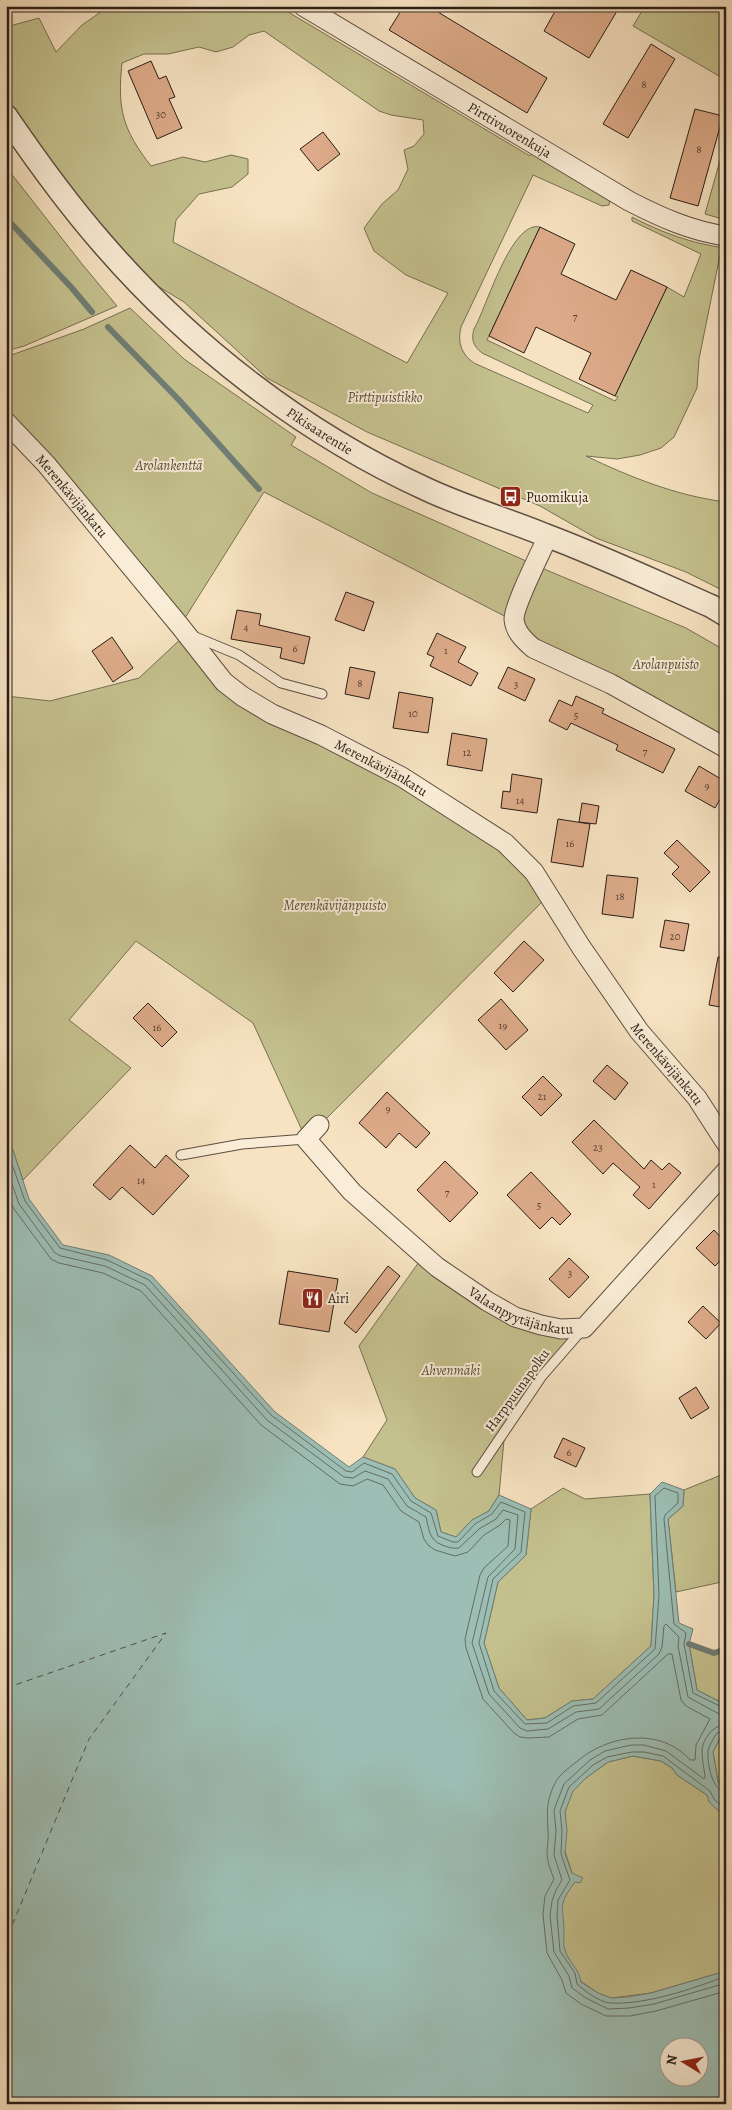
<svg xmlns="http://www.w3.org/2000/svg" width="732" height="2110" font-family="Alegreya,serif">
<style>
.green{fill:#c4c18e;stroke:#777053;fill-rule:evenodd}
.water{fill:#9dbeb4;stroke:#6f7e76;fill-rule:evenodd}
.lines{fill:none;stroke-linecap:round;stroke-linejoin:round}
.shore{stroke:#646e66;stroke-width:1}
.stream{stroke:#6f7e76;stroke-width:6}
.ferry{stroke:#4c4e47;stroke-width:1;stroke-dasharray:6 5;stroke-linecap:butt}
.building{fill:#ddab89;stroke:#2a1e18}
.service-casing{stroke:#5d4f42;stroke-width:11}
.minor-casing{stroke:#5d4f42;stroke-width:21}
.tertiary-casing{stroke:#5d4f42;stroke-width:25}
.service{stroke:#faedd7;stroke-width:9}
.minor{stroke:#faedd7;stroke-width:19}
.tertiary{stroke:#faedd7;stroke-width:22}
.labels{text-anchor:middle;stroke-width:4;stroke-linejoin:round;paint-order:stroke}
.number-label{font-size:11px;fill:#574134}
.street-label{font-size:14px;fill:#2a1e18;stroke:#faedd7}
.park-label{font-size:14px;font-style:italic;fill:#584f3b;stroke:#faedd7}
.poi-label{font-size:14px;fill:#2a1e18;stroke:#faedd7;text-anchor:start}
</style>
<rect width="100%" height="100%" fill="#f7e3c2"/>
<filter id="stains"><feTurbulence type="fractalNoise" baseFrequency=".004" numOctaves="4"/><feColorMatrix values="0 0 0 0 .2 0 0 0 0 .09 0 0 0 0 .02 0 0 0 .5 -.17"/></filter>
<radialGradient id="worn" r=".72"><stop offset=".6" stop-color="#630" stop-opacity="0"/><stop offset="1" stop-color="#630" stop-opacity=".3"/></radialGradient>
<path class="green" d="M278,6L530,156L532,153L610,200L609,205L602,206L533,175L461,327C457,343 462,356 476,364L588,413L593,405L482,353C473,346 471,339 474,329C486,309 511,220 540,227L487,340L615,401L618,397L615,396L667,287L684,297L701,254L632,221V217C661,232 692,244 726,248V253L720,255L699,359L697,388L674,437L661,448L640,455L617,459L586,456C630,477 677,496 726,502V592L686,572L596,538L540,506L367,432L267,378L184,302L156,285L89,212L26,129L6,98V27L39,18L56,52L82,25L108,7ZM264,31L379,111L391,115L423,120L424,134L414,146L404,150L408,169L398,190L382,204L364,228L374,251L406,275L448,293L407,363L173,242L176,220L199,194L232,187L248,174V159L231,155L205,162L183,157L151,166C123,130 117,110 122,63L144,54H168L199,47L216,52L233,47L249,35Z
M645,6H726V80L633,26Z
M726,139V220L705,214Z
M6,167L82,264L117,306L24,346L6,351Z
M130,308L184,359L296,437L291,445L372,493L551,572L686,628L726,651V743L555,652L514,621L264,492L180,626L6,422V357L84,329Z
M186,634L224,682L452,807L549,895L306,1139L253,1023L136,941L69,1020L131,1068L23,1180L10,1142L6,1140V696L50,701L139,678Z
M424,1255L487,1301L584,1328L505,1429L499,1495L489,1511L472,1520L456,1537L441,1532L436,1510L415,1498L395,1469L363,1457L387,1420L359,1346Z
M726,1473V1581L676,1592L668,1519L683,1506L684,1490Z
M563,1488L585,1499L650,1494L654,1595L651,1646L593,1699L572,1701L545,1718L527,1720L499,1688L484,1643L498,1582L526,1555L531,1509Z
M689,1644L714,1653L726,1649V1705L697,1690Z
M721,1736H726V1789L718,1782L713,1752Z
M633,1756L661,1761L672,1768L677,1775L707,1795L710,1802L726,1818V1971L651,1993L611,1998L598,1993L579,1980L559,1940L560,1909L572,1873L563,1845L565,1812L572,1791L586,1778L608,1762Z"/>
<path class="water" d="M6,1140L10,1141L29,1199L63,1245L109,1255L152,1276L275,1412L349,1467L363,1457L395,1469L415,1498L436,1510L441,1532L456,1537L472,1520L489,1511L499,1495L531,1509L526,1555L498,1582L484,1643L499,1688L527,1720L545,1718L572,1701L593,1699L651,1646L654,1595L650,1494L662,1482L684,1490L683,1506L668,1519L679,1623L693,1629L689,1644L697,1690L726,1705V1736H721L713,1752L718,1782L726,1789V1818L709,1802L707,1795L677,1775L672,1768L661,1761L633,1756L608,1762L586,1778L573,1791L565,1812L567,1830L565,1854L572,1873L583,1878L580,1883L575,1882C558,1905 563,1905 564,1930C564,1936 563,1945 565,1950C569,1963 579,1968 581,1982L598,1993L611,1998L628,1997L651,1993L726,1971V2104H6ZM670,2048H700V2078H670Z"/>
<g class="lines">
<path class="shore" d="M6,1147L25,1201L60,1248L107,1260L149,1280L271,1415L346,1471L352,1472L364,1463L392,1474L411,1501L431,1513L438,1536L453,1542H458L475,1524L492,1514L501,1502L525,1512L521,1552L493,1579L479,1643L494,1691L525,1724L547,1723L573,1706L596,1703L655,1649L659,1595L655,1496L664,1488L678,1493V1503L665,1515L664,1519L674,1624L686,1633L684,1644L693,1693L726,1709
M6,1166L19,1204L55,1253L61,1256L105,1266L145,1285L267,1420L344,1477L353,1478L365,1471L388,1479L407,1506L426,1517C429,1529 429,1540 442,1545C448,1547 452,1549 459,1548L479,1529L496,1519L503,1510L518,1515L515,1549L488,1577L472,1643L489,1694L520,1728L527,1731L548,1729L576,1712L599,1709L659,1654L662,1647L664,1626L666,1624L679,1637L678,1646L688,1697L719,1714L726,1716
M6,1190L14,1209L51,1259L59,1263L103,1273L141,1291L261,1425L340,1484L353,1486L367,1479L383,1485L401,1511L419,1522L424,1539L428,1545L435,1550L455,1556L468,1552L484,1535L500,1525L506,1519L510,1520L508,1546L484,1568L480,1575L465,1639L466,1648L483,1699L514,1733L520,1737L528,1738L549,1737L578,1719L602,1715L668,1654H672L681,1700L686,1706L710,1719L696,1745L695,1760H690C661,1727 610,1735 580,1759C572,1766 560,1773 555,1783C546,1802 547,1811 548,1831C549,1838 547,1846 547,1853C547,1862 551,1871 554,1879L545,1896L543,1914L547,1953L562,1980L566,1993L581,2004L606,2016H630L656,2011L726,1991
M726,1725C713,1724 702,1740 702,1752C702,1760 704,1768 705,1776L704,1779L666,1751L644,1745H631L605,1751L590,1760L564,1784L554,1810L556,1831L554,1855L562,1880L556,1890L552,1901L550,1916L554,1952L569,1976L572,1988L586,1998L608,2009L629,2008L654,2004L726,1983
M726,1731L717,1733C714,1738 709,1745 708,1751C707,1763 712,1791 726,1793
M726,1810L714,1799L710,1791L663,1756L644,1752H632L607,1757L593,1765L569,1787L560,1811L562,1831L561,1854L570,1880L558,1900L557,1916L560,1951L575,1973L577,1984C585,1991 599,2002 610,2003C645,2005 693,1989 726,1976"/>
<path class="stream" d="M6,218L71,287L92,312
M108,327L180,401L259,489
M689,1644L714,1653L726,1649"/>
<path class="ferry" d="M6,1688L166,1633L89,1739L6,1940"/>
</g>
<path class="building" d="M404,6H428L547,78L527,113L389,30Z
M558,6H620L589,58L544,31Z
M651,44L675,59L628,138L603,124Z
M151,61L159,79L166,76L175,97L169,99L182,128L157,139L128,71Z
M695,109L723,116L698,206L670,198Z
M323,132L340,154L318,171L300,149Z
M540,227L575,244L561,274L616,300L631,270L667,287L615,396L579,379L591,353L536,327L524,353L489,336Z
M346,592L374,602L364,631L335,620Z
M237,610L261,614L259,625L310,637L304,664L280,658L282,648L231,639Z
M437,633L466,647L458,662L478,673L471,686L430,666L434,657L427,654Z
M112,637L133,668L113,682L92,651Z
M350,667L375,672L369,699L345,694Z
M508,667L535,679L525,701L498,688Z
M399,692L433,698L428,733L393,728Z
M576,696L604,709L602,713L675,749L663,773L616,750L618,745L571,723L567,730L549,721L559,700L572,706Z
M452,733L487,739L482,771L447,765Z
M699,766L726,782V789L715,808L685,791Z
M512,774L542,779L537,813L501,808L503,791L510,792Z
M582,803L599,806L596,824L579,822Z
M558,819L590,824L583,867L551,862Z
M677,840L710,872L690,892L672,874L679,867L664,853Z
M607,875L638,878L633,918L602,914Z
M665,920L689,924L684,951L660,947Z
M524,941L544,960L513,992L494,973Z
M718,957H726V1008L709,1005Z
M501,999L528,1030L506,1050L478,1020Z
M148,1003L177,1032L162,1047L133,1018Z
M607,1065L628,1083L615,1100L593,1081Z
M543,1076L562,1095L541,1116L522,1097Z
M387,1092L430,1133L416,1148L399,1133L386,1148L359,1123Z
M594,1120L644,1169L651,1160L662,1170L669,1163L681,1173L649,1209L633,1195L640,1187L613,1163L603,1174L572,1142Z
M130,1145L155,1168L166,1155L189,1176L153,1215L122,1187L110,1200L93,1185Z
M445,1161L478,1193L450,1222L417,1190Z
M531,1172L571,1214L560,1225L552,1217L540,1229L507,1195Z
M714,1230L726,1243V1255L715,1266L696,1248Z
M569,1258L589,1277L569,1298L549,1279Z
M388,1266L400,1276L356,1333L344,1323Z
M288,1271L338,1279L329,1332L279,1324Z
M703,1306L721,1323L706,1339L688,1322Z
M696,1387L709,1408L691,1419L679,1398Z
M563,1438L585,1448L576,1467L554,1457Z"/>
<g class="lines">
<defs>
<path id="service" d="M193,636L239,655L281,683L322,694
M181,1155L242,1144L306,1139
M477,1472L542,1376L582,1330"/>
<g id="minor">
<path id="s1" d="M303,6L629,201C660,217 691,231 726,236"/>
<path id="s2" d="M6,422L46,464L180,626L224,682L242,696L272,714L321,735L402,777L505,843L534,872L581,947L639,1031L697,1098L726,1143"/>
<path d="M548,536C541,552 514,605 514,619C515,632 524,640 533,648L611,684L726,748"/>
<path id="s3" d="M319,1125L306,1139L352,1192L437,1267L487,1301L515,1317L541,1325L561,1329L584,1328L726,1171"/>
</g>
<g id="tertiary">
<path id="s4" d="M6,116C36,160 67,203 102,243C190,345 303,433 426,489C464,507 506,519 545,535C601,556 656,582 711,606L726,615"/>
</g>
</defs>
<use href="#service" class="service-casing"/>
<use href="#minor" class="minor-casing"/>
<use href="#tertiary" class="tertiary-casing"/>
<use href="#service" class="service"/>
<use href="#minor" class="minor"/>
<use href="#tertiary" class="tertiary"/>
</g>
<defs>
<symbol id="bus-square" viewBox="-11 -11 22 22"><rect x="-9" y="-9" width="18" height="18" rx="4" fill="#8f2418" stroke="#faedd7"/><path d="M-5-6H5V4H4V6H2V4H-2V6H-4V4H-5ZM-3.5-4V0h7V-4ZM-3.5 1.2v1.5H-2V1.2ZM2 1.2v1.5H3.5V1.2Z" fill="#fff"/></symbol>
<symbol id="restaurant-square" viewBox="-11 -11 22 22"><rect x="-9" y="-9" width="18" height="18" rx="4" fill="#8f2418" stroke="#faedd7"/><path d="M-5-6h1v4h1v-4h1v4h1v-4h1v5L-1.5 .5V6h-2V.5L-5-1ZM5-6V6H3V1.5H1.5Q1.5-4 5-6Z" fill="#fff"/></symbol>
</defs>
<g fill-rule="evenodd">
<use href="#bus-square" x="498" y="484" width="25" height="25"/>
<use href="#restaurant-square" x="300" y="1286" width="25" height="25"/>
</g>
<g class="labels">
<g class="number-label">
<text x="644" y="88">8</text>
<text x="161" y="118">30</text>
<text x="699" y="153">8</text>
<text x="575" y="320">7</text>
<text x="246" y="631">4</text>
<text x="295" y="652">6</text>
<text x="446" y="654">1</text>
<text x="360" y="687">8</text>
<text x="516" y="688">3</text>
<text x="413" y="717">10</text>
<text x="576" y="719">5</text>
<text x="645" y="755">7</text>
<text x="467" y="756">12</text>
<text x="707" y="789">9</text>
<text x="520" y="804">14</text>
<text x="570" y="847">16</text>
<text x="620" y="900">18</text>
<text x="675" y="940">20</text>
<text x="503" y="1029">19</text>
<text x="157" y="1031">16</text>
<text x="542" y="1100">21</text>
<text x="388" y="1112">9</text>
<text x="598" y="1151">23</text>
<text x="141" y="1184">14</text>
<text x="654" y="1188">1</text>
<text x="447" y="1196">7</text>
<text x="539" y="1209">5</text>
<text x="570" y="1277">3</text>
<text x="569" y="1456">6</text>
</g>
<g class="street-label">
<text dy="5" stroke="none"><textPath href="#s1" startOffset="241">Pirttivuorenkuja</textPath></text>
<text dy="5" stroke="none"><textPath href="#s4" startOffset="448">Pikisaarentie</textPath></text>
<text dy="5" stroke="none"><textPath href="#s2" startOffset="99">Merenkävijänkatu</textPath></text>
<text dy="5" stroke="none"><textPath href="#s2" startOffset="519">Merenkävijänkatu</textPath></text>
<text dy="5" stroke="none"><textPath href="#s2" startOffset="939">Merenkävijänkatu</textPath></text>
<text dy="5" stroke="none"><textPath href="#s3" startOffset="299">Valaanpyytäjänkatu</textPath></text>
<text transform="translate(517 1390) rotate(-54)" y="5">Harppuunapolku</text>
</g>
<g class="park-label">
<text x="385" y="402">Pirttipuistikko</text>
<text x="169" y="470">Arolankenttä</text>
<text x="666" y="669">Arolanpuisto</text>
<text x="335" y="910">Merenkävijänpuisto</text>
<text x="451" y="1375">Ahvenmäki</text>
</g>
<g class="poi-label">
<text x="526" y="502">Puomikuja</text>
<text x="328" y="1303">Airi</text>
</g>
</g>
<rect width="732" height="2110" fill="none" stroke="#f7e3c2" stroke-width="25"/>
<rect x="8" y="8" width="717" height="2095" fill="none" stroke="#2a1e18" stroke-width="2.5"/>
<rect x="12" y="12" width="707" height="2085" fill="none" stroke="#2a1e18"/>
<g transform="translate(684 2062) rotate(280)"><circle r="24" fill="#faedd7" stroke="#a79a8b"/>
<path d="M0-4L9 19L0 12L-9 19Z" fill="#8f2418"/>
<text y="-8" font-size="14" font-weight="bold" text-anchor="middle" fill="#2a1e18">N</text>
</g>
<rect width="100%" height="100%" filter="url(#stains)"/>
<rect width="100%" height="100%" fill="url(#worn)"/>
</svg>
